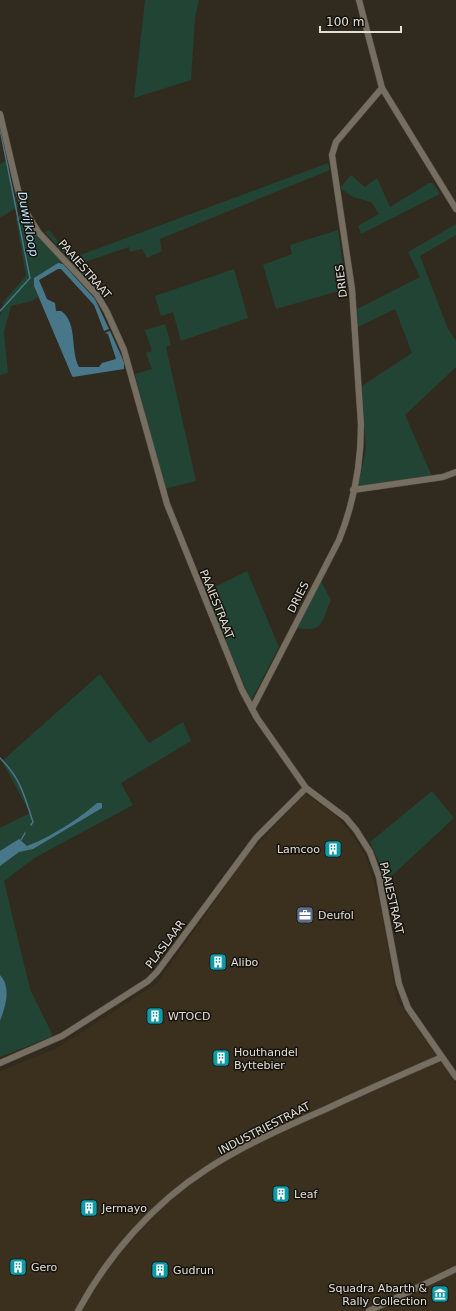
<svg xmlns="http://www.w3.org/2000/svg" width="456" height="1311" font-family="'DejaVu Sans',sans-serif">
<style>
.built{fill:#3b301e}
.green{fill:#224434}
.water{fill:#477789}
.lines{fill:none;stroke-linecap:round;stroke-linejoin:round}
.stream{stroke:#477789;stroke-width:1.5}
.minor-casing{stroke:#4e473d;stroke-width:7}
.minor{stroke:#766e60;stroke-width:6}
.labels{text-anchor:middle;stroke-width:3;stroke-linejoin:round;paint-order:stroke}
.street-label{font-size:11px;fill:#e3ded6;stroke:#16130e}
.poi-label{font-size:11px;fill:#e3ded6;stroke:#16130e;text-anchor:start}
.water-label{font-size:12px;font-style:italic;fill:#bdebfd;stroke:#16130e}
</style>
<rect width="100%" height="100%" fill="#312a1e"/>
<path class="built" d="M305,794L334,814L349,830L366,857L380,903L397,1000L456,1083V1311H0V1071L57,1048L157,983L247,856Z"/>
<path class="green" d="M145,0H199L195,18L191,80L134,98Z
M6,161L18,207L0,218V164Z
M328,163L330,170L160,239L162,251L147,258L142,249L130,252L129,247L79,264L107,294L101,296L45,232L49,230L72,258Z
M351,175L365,187L377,178L390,207L429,183H433L440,194L361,234L358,226L379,214L371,202L353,197L340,188Z
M23,214L28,223L95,295L101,307L82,283L61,263L37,276L34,278V286L38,297L32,301L11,306L4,332L8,373L0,375V316L4,301L26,276L16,218Z
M456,224V235L420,256L448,329L456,341V367L405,415L432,476L358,486L366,449L362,386L412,353L395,309L358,327L357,309L420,277L408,252Z
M338,230L346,289L276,309L263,265L292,254L290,245Z
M234,269L248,318L181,341L173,312L161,316L155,296Z
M165,324L171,345L166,347L196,481L165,489L135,374L152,369L146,353L152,351L145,330Z
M247,571L279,647L251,701L205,592Z
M321,581L331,600C321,622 324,633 297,628Z
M100,674L149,743L183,722L191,741L121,783L133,805L36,857L4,881L30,989L53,1036L0,1057V828L30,813L2,761Z
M432,791L454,818L384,883L378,860L370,842Z"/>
<path class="water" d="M58,263L63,264L95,299L109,329L104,331L94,305L61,269H58L39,280L47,299L55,303L56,311H61C78,322 70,351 79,367C81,367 96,367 99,367L102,363L116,359L108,334L105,333L110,331L124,362V369L73,377L72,376L34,286V278Z
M97,803H102V808L33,849L19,852L0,866V851L19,839L27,846C49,838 79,819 97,803Z
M0,975C12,988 5,1007 0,1021Z"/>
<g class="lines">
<path class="stream" d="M0,129L30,278L0,311
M0,758C21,779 24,795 33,822L31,825
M21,840L25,833"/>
<defs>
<path id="minor" d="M359,0L382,88L456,209
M0,114L18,190L26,212L39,233L97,295L107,312L124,350L167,504L242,690L257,718L306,788L346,818L356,830L370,852L379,877L383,899L399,984L408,1008L456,1077
M353,490L443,477L456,472
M252,709L339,540C353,505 361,464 361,425L352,289L332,155L336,142L382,88
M0,1063L62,1036L148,981L157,972L256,838L306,788
M78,1311C108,1255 154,1203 207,1169C244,1145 285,1127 326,1109C364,1091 403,1074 442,1057
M369,1311L456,1269"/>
</defs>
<use href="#minor" class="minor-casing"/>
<use href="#minor" class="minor"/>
</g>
<defs>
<symbol id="building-square" viewBox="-11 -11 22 22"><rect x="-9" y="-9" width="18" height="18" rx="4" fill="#0f9aa8" stroke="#16130e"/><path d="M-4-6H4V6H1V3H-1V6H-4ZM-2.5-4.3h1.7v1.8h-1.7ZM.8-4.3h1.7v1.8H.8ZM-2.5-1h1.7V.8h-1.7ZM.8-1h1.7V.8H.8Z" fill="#fff"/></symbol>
<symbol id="office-square" viewBox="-11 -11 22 22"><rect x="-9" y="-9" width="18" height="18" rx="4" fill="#5c6f8a" stroke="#16130e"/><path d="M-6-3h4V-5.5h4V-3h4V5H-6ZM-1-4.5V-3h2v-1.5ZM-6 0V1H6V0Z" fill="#fff"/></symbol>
<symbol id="museum-square" viewBox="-11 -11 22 22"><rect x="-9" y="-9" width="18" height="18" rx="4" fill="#0f9aa8" stroke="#16130e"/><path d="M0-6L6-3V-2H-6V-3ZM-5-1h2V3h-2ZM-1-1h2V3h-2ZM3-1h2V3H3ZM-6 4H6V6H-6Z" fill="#fff"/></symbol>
</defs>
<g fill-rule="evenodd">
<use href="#building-square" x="323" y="839" width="20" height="20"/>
<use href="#office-square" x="295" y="905" width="20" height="20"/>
<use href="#building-square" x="208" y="952" width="20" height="20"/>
<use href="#building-square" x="145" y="1006" width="20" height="20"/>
<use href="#building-square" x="211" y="1048" width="20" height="20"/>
<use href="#building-square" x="271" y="1184" width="20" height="20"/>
<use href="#building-square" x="79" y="1198" width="20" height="20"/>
<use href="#building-square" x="8" y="1257" width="20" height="20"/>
<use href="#building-square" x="150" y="1260" width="20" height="20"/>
<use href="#museum-square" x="430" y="1284" width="20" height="20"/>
</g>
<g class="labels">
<g class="street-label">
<text transform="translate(85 269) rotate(49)" y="4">PAAIESTRAAT</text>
<text transform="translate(341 281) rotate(-97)" y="4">DRIES</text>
<text transform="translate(298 597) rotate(-63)" y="4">DRIES</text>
<text transform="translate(217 604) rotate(68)" y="4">PAAIESTRAAT</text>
<text transform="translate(392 898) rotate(77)" y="4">PAAIESTRAAT</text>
<text transform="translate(165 944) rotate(-53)" y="4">PLASLAAR</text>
<text transform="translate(264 1128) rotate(-27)" y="4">INDUSTRIESTRAAT</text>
</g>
<g class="poi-label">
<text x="320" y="853" text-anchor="end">Lamcoo</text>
<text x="318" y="919">Deufol</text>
<text x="231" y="966">Alibo</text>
<text x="168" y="1020">WTOCD</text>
<text x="234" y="1056">Houthandel<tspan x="234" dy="13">Byttebier</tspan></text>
<text x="294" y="1198">Leaf</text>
<text x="102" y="1212">Jermayo</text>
<text x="31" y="1271">Gero</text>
<text x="173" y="1274">Gudrun</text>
<text x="427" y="1292" text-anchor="end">Squadra Abarth &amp;<tspan x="427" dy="13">Rally Collection</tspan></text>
</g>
<g class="water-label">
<text transform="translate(28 224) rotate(79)" y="4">Duwijkloop</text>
</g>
</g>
<path d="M320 26v6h81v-6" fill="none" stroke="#e3ded6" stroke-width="2"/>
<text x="326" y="26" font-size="12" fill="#e3ded6" stroke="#16130e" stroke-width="3" paint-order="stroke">100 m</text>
</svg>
